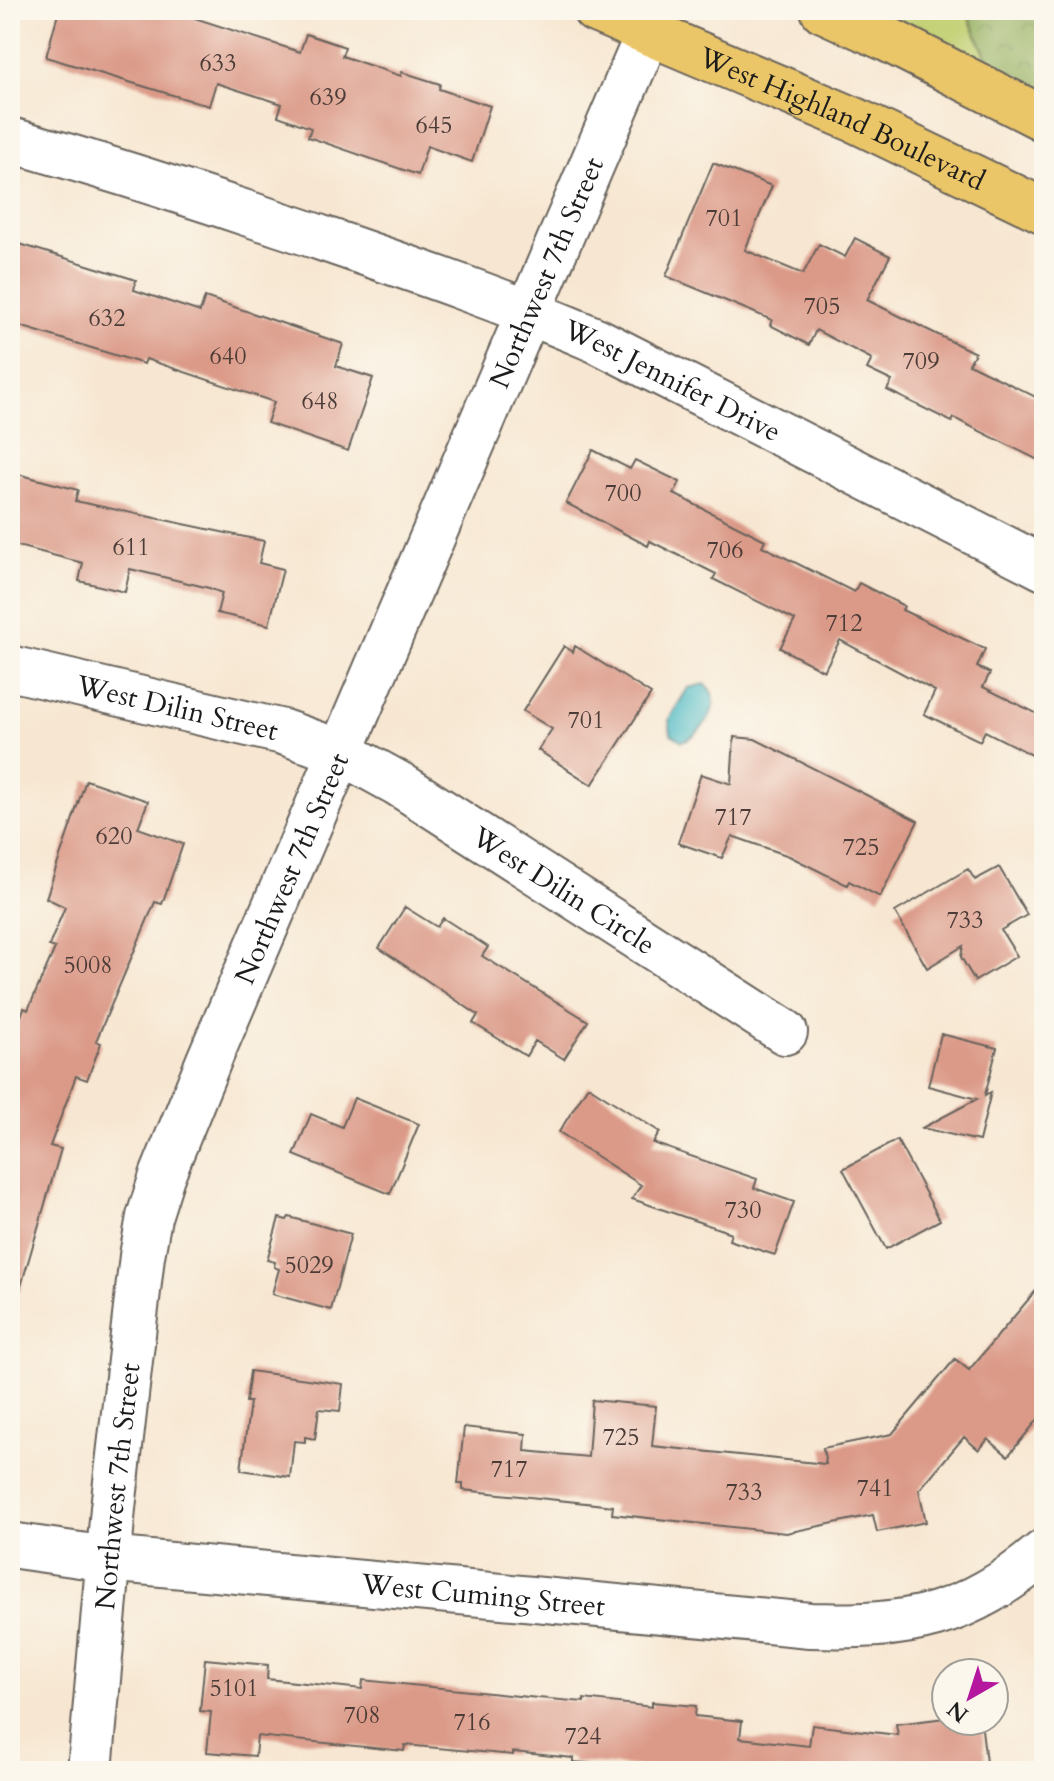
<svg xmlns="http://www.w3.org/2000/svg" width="1054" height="1781" font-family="Cardo,serif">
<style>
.green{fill:#c2d072;stroke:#6f7647;stroke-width:2}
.forest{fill:url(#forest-crowns);stroke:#5a6740;stroke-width:2}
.water{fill:#4bb9c5;stroke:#346a70;stroke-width:2}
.building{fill:#db9a88}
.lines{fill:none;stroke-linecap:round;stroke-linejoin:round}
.minor-casing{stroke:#69635c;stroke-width:48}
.major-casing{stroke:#69635c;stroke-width:48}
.minor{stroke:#fff;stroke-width:44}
.major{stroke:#ebc669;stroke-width:44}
.labels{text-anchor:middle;stroke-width:7;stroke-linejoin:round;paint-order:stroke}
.number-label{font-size:24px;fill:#4c3c37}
.street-label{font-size:28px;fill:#1c1c1c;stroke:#fbf7ec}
</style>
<defs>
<pattern id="forest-crowns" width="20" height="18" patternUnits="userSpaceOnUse" patternTransform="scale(2)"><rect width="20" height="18" fill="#99b264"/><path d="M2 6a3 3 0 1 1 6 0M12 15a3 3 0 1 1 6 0" fill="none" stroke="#839856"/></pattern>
</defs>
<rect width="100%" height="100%" fill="#fbf7ec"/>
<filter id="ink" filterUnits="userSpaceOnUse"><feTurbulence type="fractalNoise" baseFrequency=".0125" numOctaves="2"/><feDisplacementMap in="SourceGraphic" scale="16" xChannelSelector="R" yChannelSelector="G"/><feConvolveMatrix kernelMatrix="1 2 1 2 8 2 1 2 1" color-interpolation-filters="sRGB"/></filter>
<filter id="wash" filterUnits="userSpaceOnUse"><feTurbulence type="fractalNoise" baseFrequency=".006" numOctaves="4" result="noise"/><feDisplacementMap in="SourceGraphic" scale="32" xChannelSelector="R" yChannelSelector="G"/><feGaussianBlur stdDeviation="1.8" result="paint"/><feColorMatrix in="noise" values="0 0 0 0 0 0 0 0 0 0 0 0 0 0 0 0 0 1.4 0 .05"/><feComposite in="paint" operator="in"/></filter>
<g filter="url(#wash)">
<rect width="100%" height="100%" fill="#f7e7d2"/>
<path class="green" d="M873,10H965L990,65L1044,94Z"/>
<path class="forest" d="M966,10H1044V93L990,65Z"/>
<path class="water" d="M705,684C710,689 714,694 714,701C714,716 696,738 682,741L671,734L669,719L688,688Z"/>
<g id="blocks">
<path class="building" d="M59,10H170L300,52L306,34L345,47L342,56L401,76L402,72L440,84L439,89L490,106L472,162L427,146L418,175L308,137L311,128L278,116L282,104L216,83L209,106L46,57Z
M713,163L772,186L745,250L803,274L819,244L845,257L855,238L890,256L867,300L975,353L969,364L1044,401V463L954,418L952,422L887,390L892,381L867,369L872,359L816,330L809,345L770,325L772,320L666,276Z
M10,241L136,280L134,290L200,312L205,297L343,344L336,366L373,378L348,451L267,423L274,402L146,359L144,364L10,323Z
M593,450L630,469L635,460L680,482L674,494L765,540L762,546L854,592L859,583L904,606L902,610L985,649L977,667L990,673L983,687L1044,717V761L985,731L980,741L924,714L935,691L840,640L824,671L780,648L795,620L713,579L716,574L650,541L648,546L566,503Z
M10,472L78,490L75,501L264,541L259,563L283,569L269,625L217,613L222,593L209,588L130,569L125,592L79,581L83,563L10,544Z
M564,646L573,652L575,646L651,694L592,785L538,750L552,729L523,711Z
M734,737L755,739L918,821L880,897L849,881L847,885L789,856L732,836L722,858L678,843L701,774L731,784Z
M86,780L148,801L138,828L183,844L162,904L155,902L96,1041L101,1043L87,1080L76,1076L50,1146L61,1149L19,1293L10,1292V1047L24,1008L28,1010L55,948L49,946L65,907L46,898Z
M999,867L1027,915L1001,930L1017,956L975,981L961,957L963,946L927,968L895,912L968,869L975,880Z
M405,907L437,927L443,918L488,947L482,956L588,1021L564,1059L535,1041L526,1056L473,1023L478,1015L379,948Z
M941,1034L997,1048L985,1095L991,1092L979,1141L922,1128L977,1099L928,1086Z
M588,1086L660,1132L653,1143L757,1179L754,1188L794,1202L775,1255L729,1240L731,1233L632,1199L641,1185L559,1132Z
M354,1098L419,1124L390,1194L294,1155L311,1114L342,1127Z
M897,1140L940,1220L886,1249L843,1169Z
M289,1217L351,1234L331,1310L272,1294L279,1269L274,1267L275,1262L267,1260L279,1218L287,1220Z
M1044,1281V1412L1008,1456L988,1439L979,1450L964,1437L919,1490L926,1522L877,1532L873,1515L786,1533L612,1514L613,1506L463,1490V1484H458L464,1427L526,1434L525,1451L588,1457L592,1400L656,1406L652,1446L826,1464L823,1448L892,1434L955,1359L969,1370Z
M250,1371L343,1384L340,1411L319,1409L315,1439L305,1437V1442L294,1441L290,1477L241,1470L250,1402H246Z
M205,1659L268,1665L267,1679L362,1689L363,1680L538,1698L584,1702V1699L652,1707V1702L696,1706L695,1716L742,1721L740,1738L809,1746L812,1725L898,1735L896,1724L946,1718V1721H981L987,1771H686L573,1762V1758L513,1752V1755L405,1745L404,1751L257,1736L255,1756L207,1752L211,1712L200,1711Z"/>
</g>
</g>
<g filter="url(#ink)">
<use href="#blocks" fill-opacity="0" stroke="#69635c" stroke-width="2"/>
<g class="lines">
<defs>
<g id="minor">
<path id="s1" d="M10,140C106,166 200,198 295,229C397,264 499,298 598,341L1044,568"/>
<path id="s2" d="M10,668L283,732L341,752L399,784L785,1032"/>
<path id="s3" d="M10,1545L108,1559L810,1625C910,1628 965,1618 1044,1552"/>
<path id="s4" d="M90,1771L113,1508L142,1256L149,1217L162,1176L209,1060L658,10"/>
</g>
<g id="major">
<path id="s5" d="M595,10L855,120L1044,211"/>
<path d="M823,10L889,40L1044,119"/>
</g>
</defs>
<use href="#minor" class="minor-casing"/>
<use href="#major" class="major-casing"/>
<use href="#minor" class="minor"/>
<use href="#major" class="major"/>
</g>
</g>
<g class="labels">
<g class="number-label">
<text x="218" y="71">633</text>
<text x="328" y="105">639</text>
<text x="434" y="133">645</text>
<text x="724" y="226">701</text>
<text x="822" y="314">705</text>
<text x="107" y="326">632</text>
<text x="228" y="364">640</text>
<text x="921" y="369">709</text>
<text x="320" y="409">648</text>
<text x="623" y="501">700</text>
<text x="131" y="555">611</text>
<text x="725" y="558">706</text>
<text x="844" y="631">712</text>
<text x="586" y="728">701</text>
<text x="733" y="825">717</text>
<text x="114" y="844">620</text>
<text x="861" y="855">725</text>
<text x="965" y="928">733</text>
<text x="88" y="973">5008</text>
<text x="743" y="1218">730</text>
<text x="309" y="1273">5029</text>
<text x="621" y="1445">725</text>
<text x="509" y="1477">717</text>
<text x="875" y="1496">741</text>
<text x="744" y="1500">733</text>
<text x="234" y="1696">5101</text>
<text x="362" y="1723">708</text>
<text x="472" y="1730">716</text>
<text x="583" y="1744">724</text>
</g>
<g class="street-label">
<text dy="10" stroke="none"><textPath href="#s5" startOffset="270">West Highland Boulevard</textPath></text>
<text dy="10" stroke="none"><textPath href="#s4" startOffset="1582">Northwest 7th Street</textPath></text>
<text dy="10" stroke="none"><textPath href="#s1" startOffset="706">West Jennifer Drive</textPath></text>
<text dy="10" stroke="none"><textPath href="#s2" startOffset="172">West Dilin Street</textPath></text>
<text dy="10" stroke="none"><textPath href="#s4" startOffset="934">Northwest 7th Street</textPath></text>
<text dy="10" stroke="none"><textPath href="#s2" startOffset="604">West Dilin Circle</textPath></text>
<text dy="10" stroke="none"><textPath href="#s4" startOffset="286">Northwest 7th Street</textPath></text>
<text dy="10" stroke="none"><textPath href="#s3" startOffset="476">West Cuming Street</textPath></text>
</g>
</g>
<rect width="1054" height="1781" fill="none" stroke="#fbf7ec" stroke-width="40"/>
<g transform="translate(970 1697) rotate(219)"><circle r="38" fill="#fbf7ec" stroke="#a29f99" stroke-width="2"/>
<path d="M0-6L14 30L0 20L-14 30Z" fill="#b5179e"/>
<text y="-12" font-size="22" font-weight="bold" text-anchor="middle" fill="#1c1c1c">N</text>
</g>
</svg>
